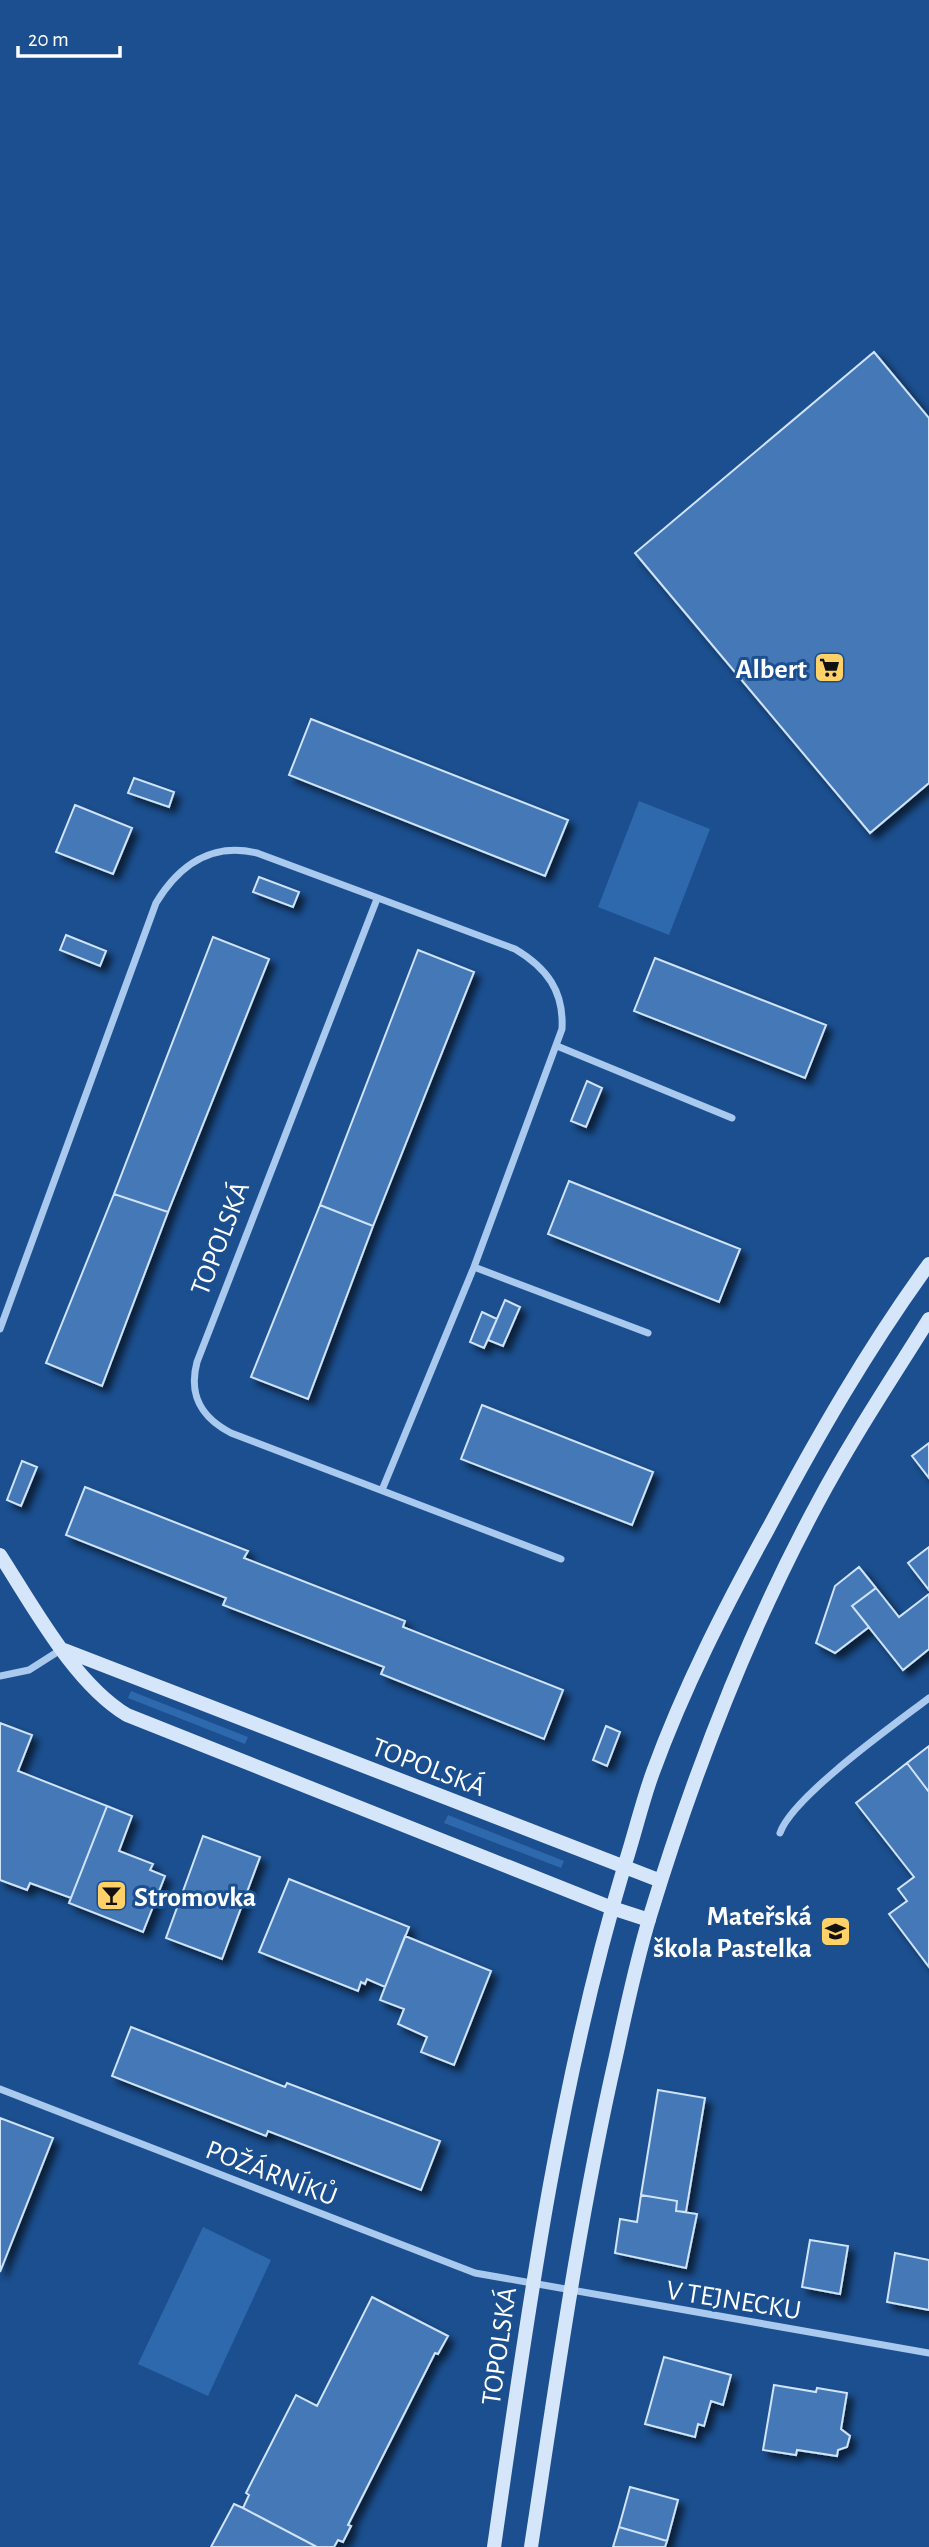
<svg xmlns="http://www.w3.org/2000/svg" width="929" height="2547" font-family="'Alegreya Sans',sans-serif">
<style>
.green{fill:#2e69ad}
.building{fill:#4478b7;stroke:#cfe3fa;stroke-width:2;filter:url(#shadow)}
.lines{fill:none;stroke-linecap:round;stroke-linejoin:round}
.street{stroke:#a9c9ee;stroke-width:7}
.secondary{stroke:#d6e6fa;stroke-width:14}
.labels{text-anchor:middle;stroke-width:6;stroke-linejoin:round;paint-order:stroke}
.poi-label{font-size:28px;font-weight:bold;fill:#fff;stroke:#1b4f8f;text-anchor:end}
.street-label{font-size:28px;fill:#fff;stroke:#1b4f8f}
</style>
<defs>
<filter id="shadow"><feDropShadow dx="6" dy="6" stdDeviation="3.5" flood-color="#0009"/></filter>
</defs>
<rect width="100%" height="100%" fill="#1b4f8f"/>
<path class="green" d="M639,801L710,829L669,935L598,907Z
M131,1691L248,1737L245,1744L128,1698Z
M448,1815L564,1861L561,1868L444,1823Z
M203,2227L271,2260L208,2396L138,2364Z"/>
<path class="building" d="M874,352L929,418V783L870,833L635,553Z
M311,719L568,820L545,876L289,775Z
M134,778L174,792L169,807L128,793Z
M75,805L132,828L113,874L56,852Z
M259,877L299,892L293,907L253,892Z
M66,935L106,951L100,966L60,950Z
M213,937L269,959L168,1212L114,1194Z
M418,950L474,972L373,1226L320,1205Z
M655,958L826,1025L805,1078L634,1011Z
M587,1081L602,1088L586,1127L571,1121Z
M569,1181L740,1249L719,1302L548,1234Z
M114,1194L168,1212L102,1386L46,1363Z
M320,1205L373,1226L308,1399L251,1377Z
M505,1300L520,1307L503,1346L488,1340Z
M482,1312L497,1319L484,1348L470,1342Z
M482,1405L653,1472L632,1525L461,1459Z
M929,1443V1478L912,1456Z
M22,1461L37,1467L21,1506L7,1500Z
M85,1487L248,1551L244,1558L405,1621L403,1627L563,1690L544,1739L381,1674L384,1667L223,1605L226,1598L66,1535Z
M929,1547V1590L908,1563Z
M859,1567L876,1588L852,1606L869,1627L835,1653L816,1643L835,1586Z
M876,1588L899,1617L929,1594V1649L903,1670L852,1606Z
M0,1723L32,1735L18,1771L107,1806L71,1898L30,1883L27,1890L0,1880Z
M606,1726L620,1732L607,1766L593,1760Z
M929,1746V1792L907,1763Z
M907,1763L929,1792V1967L889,1914L907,1901L898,1889L914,1877L856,1803Z
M107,1806L132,1816L119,1851L153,1864L150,1870L165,1876L143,1932L69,1903Z
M203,1836L260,1857L222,1959L166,1938Z
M289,1879L409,1927L385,1987L367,1979L365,1984L361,1982L358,1991L259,1952Z
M405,1936L491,1971L454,2065L421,2052L427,2037L398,2024L404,2009L380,2000Z
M131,2027L285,2087L287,2083L440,2141L421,2190L268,2131L266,2136L112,2076Z
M658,2090L705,2098L686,2212L676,2211L677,2201L641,2195Z
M0,2118L53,2138L0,2272Z
M641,2195L677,2201L676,2211L697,2214L686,2268L615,2253L620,2219L637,2222Z
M810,2240L848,2246L840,2294L802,2287Z
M895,2253L929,2260V2310L887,2302Z
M372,2297L448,2336L438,2354L435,2353L348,2525L351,2526L343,2542L338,2540L334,2547H317L243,2508L249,2495L246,2493L296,2395L317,2406Z
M664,2357L731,2375L723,2405L711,2401L704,2426L698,2424L695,2437L645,2424Z
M774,2385L816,2392L817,2388L847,2393L841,2429L850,2436L847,2447L838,2450L837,2456L797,2450L796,2455L763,2450Z
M630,2487L678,2500L667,2541L619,2527Z
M234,2504L243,2508L317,2547H211Z
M619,2527L667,2541L665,2547H613Z"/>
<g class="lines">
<path class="street" d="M377,899L197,1362C188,1396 202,1418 231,1433L561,1559
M557,1046L732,1118
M474,1267L648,1333
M0,1329L156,903C179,865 212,842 257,853L515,949C547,968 564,991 562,1029L474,1267L382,1490
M0,1676L29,1670L62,1649
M780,1833C792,1797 895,1724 929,1698
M0,2089L475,2273L929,2353"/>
<path class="secondary" d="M0,1555C33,1606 74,1683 127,1715L612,1908L649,1920
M64,1650L661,1881
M494,2547C527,2317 558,2087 625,1864C635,1833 642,1802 653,1772C684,1687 725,1607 768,1529C817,1437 868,1348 929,1264
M531,2547C556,2383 579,2218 616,2056C626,2010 636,1962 650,1916C693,1775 747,1634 817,1504C851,1440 891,1380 929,1319"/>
</g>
<defs>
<symbol id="supermarket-square" viewBox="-11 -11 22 22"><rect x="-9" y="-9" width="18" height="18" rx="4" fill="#ffd166" stroke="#1b4f8f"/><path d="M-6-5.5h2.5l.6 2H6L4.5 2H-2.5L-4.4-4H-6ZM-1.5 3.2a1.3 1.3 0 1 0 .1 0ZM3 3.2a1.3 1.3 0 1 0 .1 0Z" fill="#111"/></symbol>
<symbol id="bar-square" viewBox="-11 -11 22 22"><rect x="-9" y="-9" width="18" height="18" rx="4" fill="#ffd166" stroke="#1b4f8f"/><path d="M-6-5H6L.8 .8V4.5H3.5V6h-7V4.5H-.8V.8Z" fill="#111"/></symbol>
<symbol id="school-square" viewBox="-11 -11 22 22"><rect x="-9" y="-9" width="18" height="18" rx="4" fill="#ffd166" stroke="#1b4f8f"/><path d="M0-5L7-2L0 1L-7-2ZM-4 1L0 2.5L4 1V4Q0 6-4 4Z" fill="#111"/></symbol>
</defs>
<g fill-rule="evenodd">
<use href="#supermarket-square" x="812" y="650" width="35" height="35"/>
<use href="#bar-square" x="94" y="1878" width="35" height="35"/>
<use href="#school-square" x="818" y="1914" width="35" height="35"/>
</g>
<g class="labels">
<g class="poi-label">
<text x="807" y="678">Albert</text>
<text x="134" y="1906" text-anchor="start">Stromovka</text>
<text x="812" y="1925">Mateřská<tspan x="812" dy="32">škola Pastelka</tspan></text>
</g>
<g class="street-label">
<text transform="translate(219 1238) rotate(-69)" y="10">TOPOLSKÁ</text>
<text transform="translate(429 1766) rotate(21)" y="10">TOPOLSKÁ</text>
<text transform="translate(272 2172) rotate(21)" y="10">POŽÁRNÍKŮ</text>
<text transform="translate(734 2299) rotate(9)" y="10">V TEJNECKU</text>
<text transform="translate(498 2346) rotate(-82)" y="10">TOPOLSKÁ</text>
</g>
</g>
<path d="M18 46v10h102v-10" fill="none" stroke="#ffffff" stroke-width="3.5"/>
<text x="28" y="46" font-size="21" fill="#ffffff" stroke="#1b4f8f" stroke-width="5" paint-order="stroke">20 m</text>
</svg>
